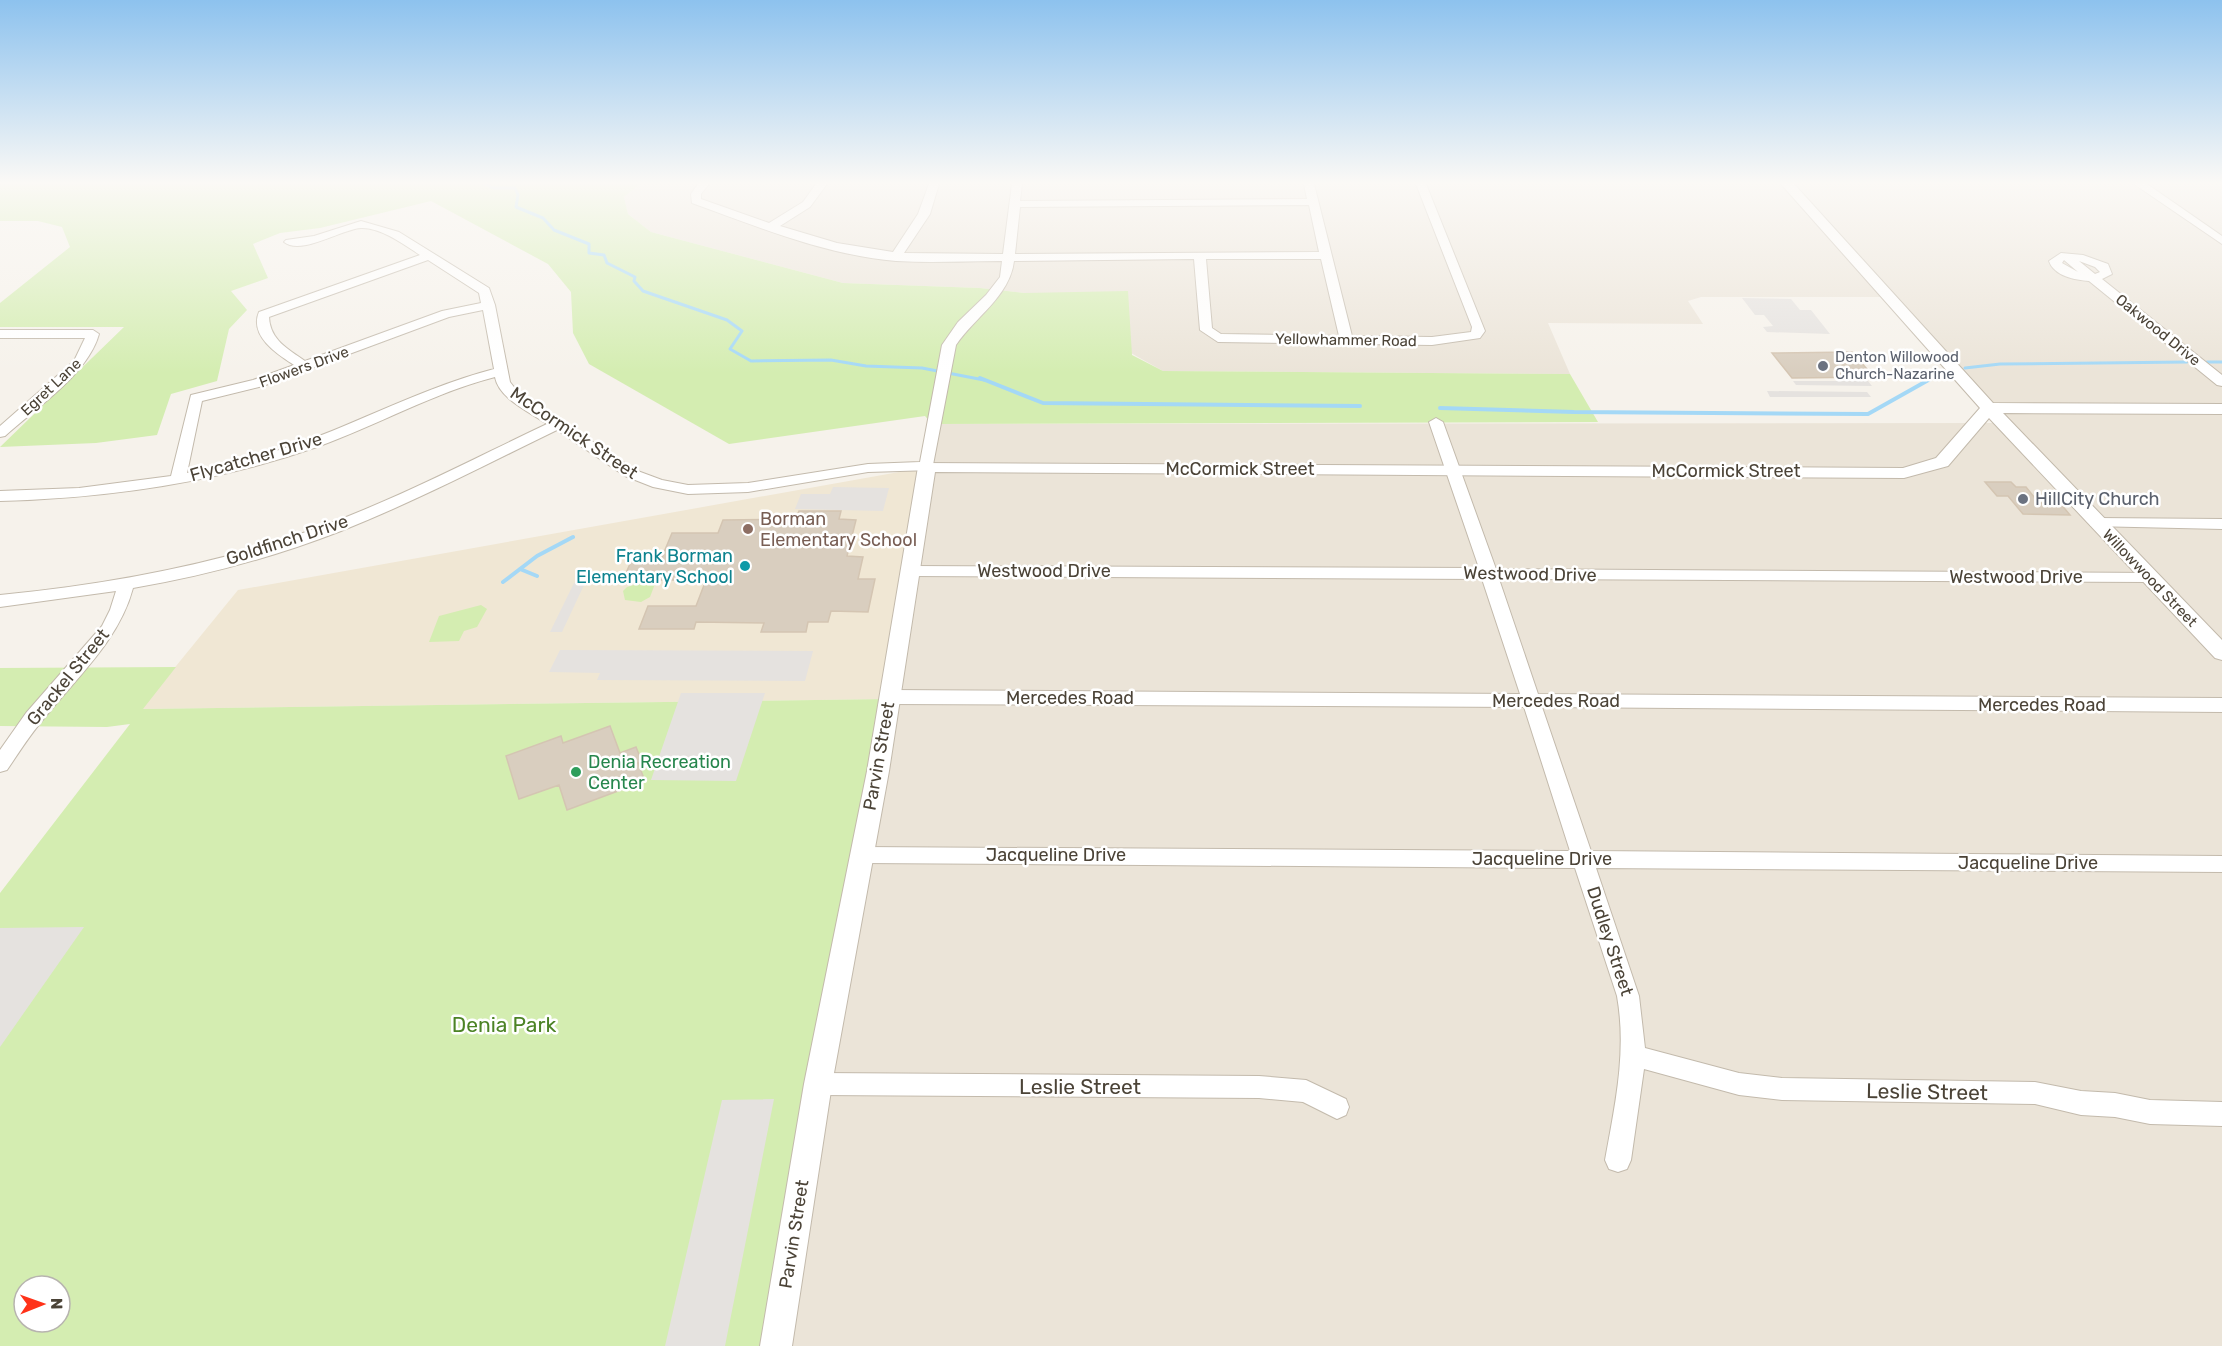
<svg xmlns="http://www.w3.org/2000/svg" width="2222" height="1346" font-family="Rubik,sans-serif">
<style>
.residential{fill:#ebe4d8}
.education{fill:#f0e7d4}
.green{fill:#d4edb1;fill-rule:evenodd}
.parking{fill:#e5e2df}
.lines{fill:none;stroke-linecap:round;stroke-linejoin:round}
.stream-far1{stroke:#a4d8f6;stroke-width:3}
.stream{stroke:#a4d8f6;stroke-width:4}
.building{fill:#d9cebf;stroke:#d4c5b2;stroke-width:1.5}
.minor-casing{stroke:#c3baac;stroke-width:2}
.tertiary-casing{stroke:#c3baac;stroke-width:2}
.minor{fill:#fff;fill-rule:evenodd}
.tertiary{fill:#fff;fill-rule:evenodd}
.worship-dot{fill:#6b7280;stroke:#fff;stroke-width:2}
.education-dot{fill:#8d6e63;stroke:#fff;stroke-width:2}
.culture-dot{fill:#0f9aa8;stroke:#fff;stroke-width:2}
.leisure-dot{fill:#2e9e5b;stroke:#fff;stroke-width:2}
.labels{text-anchor:middle;stroke-width:5;stroke-linejoin:round;paint-order:stroke}
.far-street-label{font-size:15px;fill:#4b4337;stroke:#fff}
.far-worship-label{font-size:15px;fill:#5b616d;stroke:#fff;text-anchor:start}
.street-label{font-size:18px;fill:#4b4337;stroke:#fff}
.worship-label{font-size:18px;fill:#5b616d;stroke:#fff;text-anchor:start}
.education-label{font-size:18px;fill:#785e54;stroke:#fff;text-anchor:start}
.culture-label{font-size:18px;fill:#0d838f;stroke:#fff;text-anchor:end}
.leisure-label{font-size:18px;fill:#27864d;stroke:#fff;text-anchor:start}
.near-park-label{font-size:21px;fill:#4c8325;stroke:#fff}
.near-street-label{font-size:21px;fill:#4b4337;stroke:#fff}
</style>
<rect width="100%" height="100%" fill="#f6f2eb"/>
<path class="residential" d="M640,184H2222V1346H774L932,424L1994,423L1882,297H1701L1688,301L1703,324L1548,323L1570,374L1163,371L1024,293L980,288L843,283L651,232L628,214L624,197Z"/>
<path class="education" d="M927,467L889,699L141,709L238,590Z"/>
<path class="green" d="M0,184H640L624,197L628,214L651,232L843,283L980,288L1024,293L1128,291L1132,355L1163,371L1570,374L1598,422L932,424L925,416L729,444L589,364L573,333L571,292L548,264L431,201L320,228L280,233L253,244L268,278L231,291L247,310L229,329L217,381L171,394L157,435L96,443L0,447L124,327H0V303L70,247L62,227L38,221H0Z
M637,584H655L650,597L641,602L625,600L623,591L627,587Z
M481,605L487,609L477,627L464,631L459,641L429,642L439,616Z
M176,667L143,709L889,699L775,1346H0V893L130,724L107,727L0,726V668ZM24,1286H60V1322H24Z"/>
<path class="parking" d="M1742,298L1791,299L1800,310H1811L1830,334L1767,332L1763,327L1773,326L1764,315H1755Z
M1793,381H1868L1872,386L1796,385Z
M1767,391L1867,392L1871,397H1770Z
M833,487L889,488L883,511L795,509L801,494H830Z
M574,583H585L562,632H550Z
M560,650L813,651L805,681L597,680L600,673L549,672Z
M681,693H765L736,781L651,780Z
M84,927L0,1047V928Z
M774,1099L725,1346H665L722,1100Z"/>
<g class="lines">
<path class="stream-far1" d="M485,184L494,188H515L518,195L516,207L543,218L554,230L589,244V253L604,255L607,263L635,277L634,281L643,291L727,320L742,331L730,349L751,361L831,360L866,366L922,368L984,380
M2207,362H2222
M1965,368L2000,364L2187,362
M1929,380L1943,372"/>
<path class="stream" d="M980,378L1043,403L1360,406
M1440,408L1574,412L1868,414L1932,378
M520,569L537,576
M503,582L537,556L573,537"/>
</g>
<path class="building" d="M1852,352L1874,377L1792,378L1772,353Z
M1985,482H2011L2016,487H2026L2039,503H2060L2070,515L2023,514L2008,496H1997Z
M799,511H841L839,519L856,520L847,556L863,557L858,579H875L868,612L831,611L828,622H808L806,632H761L764,623L696,622L694,629H639L648,606H696L706,580H623L633,557H662L672,533H718L723,520L796,519Z
M610,726L620,753L636,747L642,762L638,763L645,781L567,810L559,785L519,799L506,756L561,736L563,743Z"/>
<g class="lines">
<defs>
<path id="minor" d="M698,184H709L701,194V199L769,223L803,202L816,184H827L810,207L780,226L837,243L893,252L918,214L929,184H939L930,214L904,253L1003,254L1012,184H1022L1020,201L1307,199L1304,184H1314L1352,336L1432,337L1471,332L1472,327L1416,184H1426L1485,331L1480,338L1432,345L1218,342L1200,330L1194,259L1014,261C1010,296 975,317 956,345L932,470L868,472L748,492L688,494L653,487L625,476L557,430C485,465 414,502 341,531C274,557 204,576 133,588C119,641 75,679 42,721C29,736 18,754 7,770L0,772V750L26,713L102,626L110,610L116,591L0,607V595C112,584 222,564 328,524C403,496 475,458 547,424C530,412 499,399 495,377C433,393 378,425 317,447C215,483 108,498 0,501V491L79,488L171,476L191,395L253,380L294,365C277,354 249,336 259,312L420,255C405,245 380,227 361,228C342,229 301,256 284,242L286,240L314,236L361,221L399,232L489,288L495,305L510,382L517,391L635,470L662,480L688,485L748,483L868,464L920,462L942,345L958,322L986,295L1000,277L1002,261C967,261 931,263 896,261C826,255 758,227 692,203L691,194ZM1309,205L1319,252L1015,254L1020,207ZM1206,259H1321L1339,336L1221,334L1212,328ZM428,260L479,293L481,303L442,311L305,361C288,349 270,340 269,317ZM483,310L494,369C437,384 385,409 332,431C285,450 236,464 187,473L202,401L263,386L449,317Z
M2134,184H2147L2222,236V244Z
M2061,253L2083,255L2108,264L2112,274L2102,279L2222,375V386L2217,385L2089,281C2075,280 2054,276 2049,261ZM2064,260L2078,272L2062,263ZM2079,261L2095,267L2100,272L2095,274Z
M0,330H93L99,334C88,374 36,408 5,436L0,437V426L74,361L85,338H0Z
M1436,418L1443,422L1496,569L2155,573L2157,577L2155,581L2149,582L1499,579L1538,694L2222,698V712L1542,707L1591,851L2222,856V872L1596,868L1639,996L1645,1048L1739,1073L1782,1078L2035,1082L2081,1091L2115,1093L2150,1100L2222,1102V1126L2150,1124L2115,1117L2081,1115L2035,1104L1782,1100L1739,1095L1644,1069L1631,1160L1627,1169L1618,1172L1609,1169L1605,1160C1615,1105 1627,1052 1617,996L1575,868L862,863L855,861L852,855L855,849L862,847L1570,851L1524,707L889,704L883,702L880,697L883,692L889,690L1520,694L1482,579L911,576L905,575L903,571L905,567L911,566L1479,568L1429,422Z
M2097,518L2222,519V529L2091,526L2089,523L2091,520Z
M818,1073L1259,1076L1306,1080L1346,1099L1349,1107L1346,1115L1337,1119L1303,1102L1259,1098L818,1095L809,1092L806,1084L809,1076Z"/>
<path id="tertiary" d="M1781,184H1794L1993,403L2222,404V414L2003,413L2222,640V660L2215,658L1989,418L1948,466L1904,478L935,472L889,771L832,1084L792,1346H760L804,1084L867,771L918,467L921,463L1903,468L1936,458L1980,408Z"/>
</defs>
<use href="#minor" class="minor-casing"/>
<use href="#tertiary" class="tertiary-casing"/>
<use href="#minor" class="minor"/>
<use href="#tertiary" class="tertiary"/>
</g>
<linearGradient id="sky" x2="0" y2="1"><stop stop-color="#8dc2ee"/><stop offset="0.49" stop-color="#fbf9f6"/><stop offset="1" stop-color="#fbf9f6" stop-opacity="0"/></linearGradient>
<rect width="2222" height="373" fill="url(#sky)"/>
<g class="worship-dot">
<circle cx="1823" cy="366" r="6"/>
<circle cx="2023" cy="499" r="6"/>
</g>
<circle class="education-dot" cx="748" cy="529" r="6"/>
<circle class="culture-dot" cx="745" cy="566" r="6"/>
<circle class="leisure-dot" cx="576" cy="772" r="6"/>
<g class="labels">
<g class="far-street-label">
<text transform="translate(2158 330) rotate(39)" y="5">Oakwood Drive</text>
<text transform="translate(1346 340) rotate(1)" y="5">Yellowhammer Road</text>
<text transform="translate(304 367) rotate(-20)" y="5">Flowers Drive</text>
<text transform="translate(51 387) rotate(-43)" y="5">Egret Lane</text>
<text transform="translate(2150 578) rotate(46)" y="5">Willowwood Street</text>
</g>
<g class="far-worship-label">
<text x="1835" y="362">Denton Willowood<tspan x="1835" dy="17">Church-Nazarine</tspan></text>
</g>
<g class="street-label">
<text transform="translate(574 433) rotate(34)" y="6">McCormick Street</text>
<text transform="translate(256 457) rotate(-16)" y="6">Flycatcher Drive</text>
<text x="1240" y="475">McCormick Street</text>
<text x="1726" y="477">McCormick Street</text>
<text transform="translate(287 540) rotate(-18)" y="6">Goldfinch Drive</text>
<text x="1044" y="577">Westwood Drive</text>
<text transform="translate(1530 574) rotate(1)" y="6">Westwood Drive</text>
<text x="2016" y="583">Westwood Drive</text>
<text transform="translate(68 677) rotate(-51)" y="6">Grackel Street</text>
<text x="1070" y="704">Mercedes Road</text>
<text x="1556" y="707">Mercedes Road</text>
<text x="2042" y="711">Mercedes Road</text>
<text transform="translate(879 756) rotate(-80)" y="6">Parvin Street</text>
<text x="1056" y="861">Jacqueline Drive</text>
<text x="1542" y="865">Jacqueline Drive</text>
<text x="2028" y="869">Jacqueline Drive</text>
<text transform="translate(1610 941) rotate(72)" y="6">Dudley Street</text>
<text transform="translate(794 1234) rotate(-81)" y="6">Parvin Street</text>
</g>
<g class="worship-label">
<text x="2035" y="505">HillCity Church</text>
</g>
<g class="education-label">
<text x="760" y="525">Borman<tspan x="760" dy="21">Elementary School</tspan></text>
</g>
<g class="culture-label">
<text x="733" y="562">Frank Borman<tspan x="733" dy="21">Elementary School</tspan></text>
</g>
<g class="leisure-label">
<text x="588" y="768">Denia Recreation<tspan x="588" dy="21">Center</tspan></text>
</g>
<g class="near-park-label">
<text x="504" y="1032">Denia Park</text>
</g>
<g class="near-street-label">
<text x="1080" y="1094">Leslie Street</text>
<text transform="translate(1927 1092) rotate(1)" y="7">Leslie Street</text>
</g>
</g>
<g transform="translate(42 1304) rotate(89)"><circle r="28" fill="#ffffff" stroke="#b7b4af" stroke-width="1.5"/>
<path d="M0-4.5L10 22L0 15L-10 22Z" fill="#ff3219"/>
<text y="-9" font-size="16" font-weight="bold" text-anchor="middle" fill="#4b4337">N</text>
</g>
</svg>
